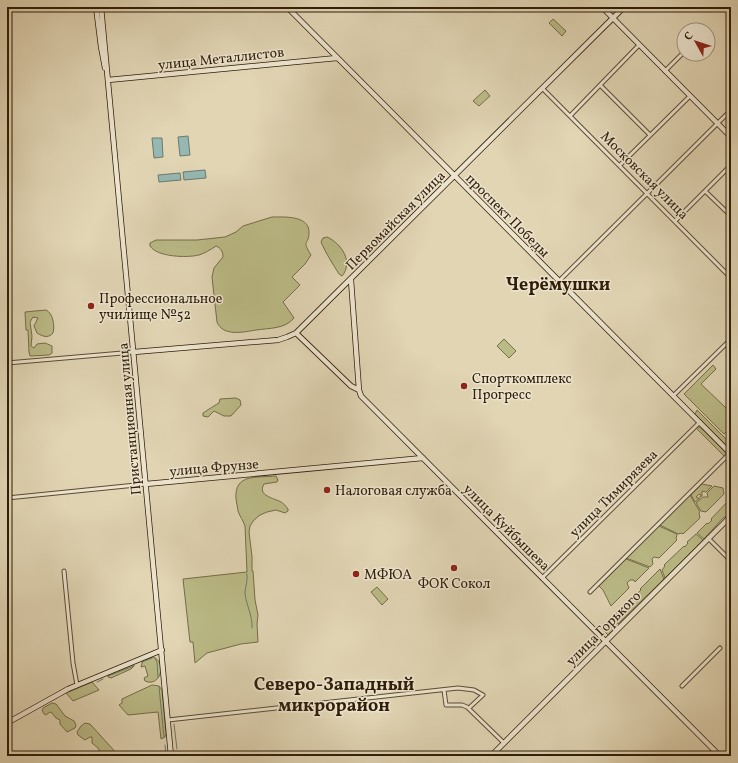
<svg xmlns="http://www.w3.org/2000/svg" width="738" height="763" font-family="Vollkorn,serif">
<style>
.green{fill:#bbbb87;stroke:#756c48}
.water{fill:#95b8b3;stroke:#6c7a6f}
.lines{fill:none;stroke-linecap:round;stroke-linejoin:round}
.stream{stroke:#6c7a6f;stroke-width:1}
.street-casing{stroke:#5c4b34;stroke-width:5}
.secondary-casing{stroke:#2f1d09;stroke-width:6}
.street{stroke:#ece4ce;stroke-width:3}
.secondary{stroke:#ece4ce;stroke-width:4.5}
.poi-dot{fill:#8f2418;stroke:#ece4ce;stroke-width:1.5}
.labels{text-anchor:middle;stroke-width:3;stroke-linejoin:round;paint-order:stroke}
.street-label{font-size:14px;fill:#2f1d09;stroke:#ece4ce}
.poi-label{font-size:14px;fill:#2f1d09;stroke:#ece4ce;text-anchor:start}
.district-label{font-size:18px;font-weight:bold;fill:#2f1d09;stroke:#ece4ce}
</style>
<rect width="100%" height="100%" fill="#e1d5b4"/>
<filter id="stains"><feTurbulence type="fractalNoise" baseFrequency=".005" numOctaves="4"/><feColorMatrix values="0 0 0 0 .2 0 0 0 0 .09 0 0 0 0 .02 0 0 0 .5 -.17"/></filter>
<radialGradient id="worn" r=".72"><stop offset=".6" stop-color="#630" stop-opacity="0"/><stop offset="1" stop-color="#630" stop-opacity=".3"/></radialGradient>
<path class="green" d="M553,19L566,31L562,36L549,23Z
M485,90L490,96L479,106L473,101Z
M272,217C283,217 309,215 309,232C309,246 301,239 311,255L305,264L292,277L300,285L283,302L294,318C285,329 270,328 256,330C244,332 223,337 217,322L212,277L214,268L223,257C223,252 221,248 216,246C210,250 205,253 199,255C187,258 157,257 150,246V243L156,240H197L225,237L236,232L243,226Z
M327,237C341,243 354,262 342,276L339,274C333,264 326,254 321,242L323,238Z
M46,310C53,313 55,326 53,333C48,339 42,336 37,333L34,326L38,318L33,317L30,322L32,336L31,346L34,348L37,344L45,343L52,346V353L49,355L30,356L29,352L28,330H26L25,312Z
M504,339L516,351L509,358L497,346Z
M713,365L716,369L701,384L726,408L731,410V427L724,434L684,394Z
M236,398L240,400L241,405L231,416H224L214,411L208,417L203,416V413C206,411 217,404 219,403L220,399Z
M697,410L731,444V450L695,414Z
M699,427L702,429L724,451L726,454L724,456L696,428Z
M276,476L278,480L277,482L264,484C257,496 274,498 281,502C283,503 286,506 288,509V511L285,513L276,510L267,512L260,515L254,520L250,526L249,532L252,557V571H253L255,600L258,615L257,624L258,642L241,644L207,653L195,663L193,642H190L183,579L247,572L245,526C243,520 240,517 238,511C237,507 237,503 236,499C234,473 257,478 276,476Z
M702,484L712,486L706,492L702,491V496L700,497L701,495L699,494L696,497L698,498H700L695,502L691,495Z
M714,486L723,488L724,494L706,512L701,511L696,503L703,497H708L707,493Z
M690,495L700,512L699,513L700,518L683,534L682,533L678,534L660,525Z
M730,499L731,512L722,519L704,539L697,533L707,523L708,524L712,520L711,519Z
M659,526L677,534L676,539L677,540L659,558L654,557L652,559L653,564L650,567L626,558Z
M696,534L703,540L665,578L662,570L665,566L664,565L684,546L685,547L688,543L687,542Z
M626,559L649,568L635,582L634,580H630L627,583L629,588L611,606L603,590L599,586Z
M660,569L664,579L618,624L614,617L617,614L616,613L636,593L637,594L641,590L640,589Z
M377,587L388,599L382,605L371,592Z
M612,617L617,626L608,635L601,628Z
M153,657C168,662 160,688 145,681L144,678L148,676L145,666L141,667L143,660Z
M133,664L134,666L131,669L111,678L108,677L109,674Z
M92,682L99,690L73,701L66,693Z
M152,685L159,686L162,690L166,734L165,737L161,739L158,712L128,715L119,705L122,703V699Z
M52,703L56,704L65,716L74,721L76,725L75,728L67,732L60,724V720L56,718L52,713L50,712L46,715L44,714L42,710L43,708Z
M85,723L90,724L119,756L102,755L98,748L92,743V737H90L85,740L78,735L77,732L81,726Z"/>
<path class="water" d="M188,136L190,155L180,156L178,137Z
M152,138H162L163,157L154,158Z
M205,170L206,178L184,180L183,172Z
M180,173L181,180L159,182L158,175Z"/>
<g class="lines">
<path class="stream" d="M247,574C248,581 245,587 245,593C246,605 253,616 252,628
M155,659L157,662L158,677
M142,662L152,658
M108,676L134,666
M97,682L103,679
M159,687L164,737
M174,724L177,749
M165,745L166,756"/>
<defs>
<path id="street" d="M665,71L684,52
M600,85L650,135
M543,89L731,278
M570,116L639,45
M620,165L690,96
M705,191L731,216
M675,221L731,165
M559,281L731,110
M7,363L134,352
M673,396L731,339
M7,498L146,484
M708,538L731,561
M64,571L73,663L77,685
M542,578L700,422
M590,592L730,453
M682,686L720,648
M444,690L446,705H462L467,707L504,743
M168,720L458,688L474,690L483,695L469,708"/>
<path id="secondary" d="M96,7L101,47L105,68
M101,7L171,756
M287,7L731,454
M602,7L731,137
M108,80L337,58
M351,280L359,390L361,396L720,756
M296,333L351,386L359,390
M134,352L278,340L287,337L296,333L624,7
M146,484L423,458
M7,723L68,689L162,650
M491,756L731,516"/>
</defs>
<use href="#street" class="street-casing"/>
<use href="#secondary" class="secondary-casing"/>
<use href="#street" class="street"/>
<use href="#secondary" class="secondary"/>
</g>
<g class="poi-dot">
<circle cx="91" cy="306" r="4"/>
<circle cx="464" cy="386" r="4"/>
<circle cx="327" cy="490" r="4"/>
<circle cx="454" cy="568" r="4"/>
<circle cx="356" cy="574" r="4"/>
</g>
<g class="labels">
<g class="street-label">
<text transform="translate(221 58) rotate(-6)" y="5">улица Металлистов</text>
<text transform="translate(645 175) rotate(45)" y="5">Московская улица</text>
<text transform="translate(508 215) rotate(45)" y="5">проспект Победы</text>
<text transform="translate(395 220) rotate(-45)" y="5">Первомайская улица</text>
<text transform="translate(129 419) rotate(-95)" y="5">Пристанционная улица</text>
<text transform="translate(214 467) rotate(-5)" y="5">улица Фрунзе</text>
<text transform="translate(613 493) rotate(-45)" y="5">улица Тимирязева</text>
<text transform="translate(507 527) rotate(45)" y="5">улица Куйбышева</text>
<text transform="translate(603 628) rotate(-45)" y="5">улица Горького</text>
</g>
<g class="poi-label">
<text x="99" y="303">Профессиональное<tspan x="99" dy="16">училище №52</tspan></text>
<text x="472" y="383">Спорткомплекс<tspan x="472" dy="16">Прогресс</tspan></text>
<text x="335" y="495">Налоговая служба</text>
<text x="364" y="579">МФЮА</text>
<text x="454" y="588" text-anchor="middle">ФОК Сокол</text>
</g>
<g class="district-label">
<text x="558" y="290">Черёмушки</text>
<text x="334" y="690">Северо-Западный<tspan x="334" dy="21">микрорайон</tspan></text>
</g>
</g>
<rect width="738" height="763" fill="none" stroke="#e1d5b4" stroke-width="24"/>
<rect x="8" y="8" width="722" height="747" fill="none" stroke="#2f1d09" stroke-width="2"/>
<rect x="12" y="12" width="714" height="739" fill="none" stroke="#2f1d09"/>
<g transform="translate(696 42) rotate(309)"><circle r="19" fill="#ece4ce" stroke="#a0947f"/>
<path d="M0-3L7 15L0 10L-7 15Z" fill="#8f2418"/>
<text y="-6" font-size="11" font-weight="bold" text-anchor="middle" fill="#2f1d09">С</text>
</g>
<rect width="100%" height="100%" filter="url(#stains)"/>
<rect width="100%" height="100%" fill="url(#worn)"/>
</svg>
